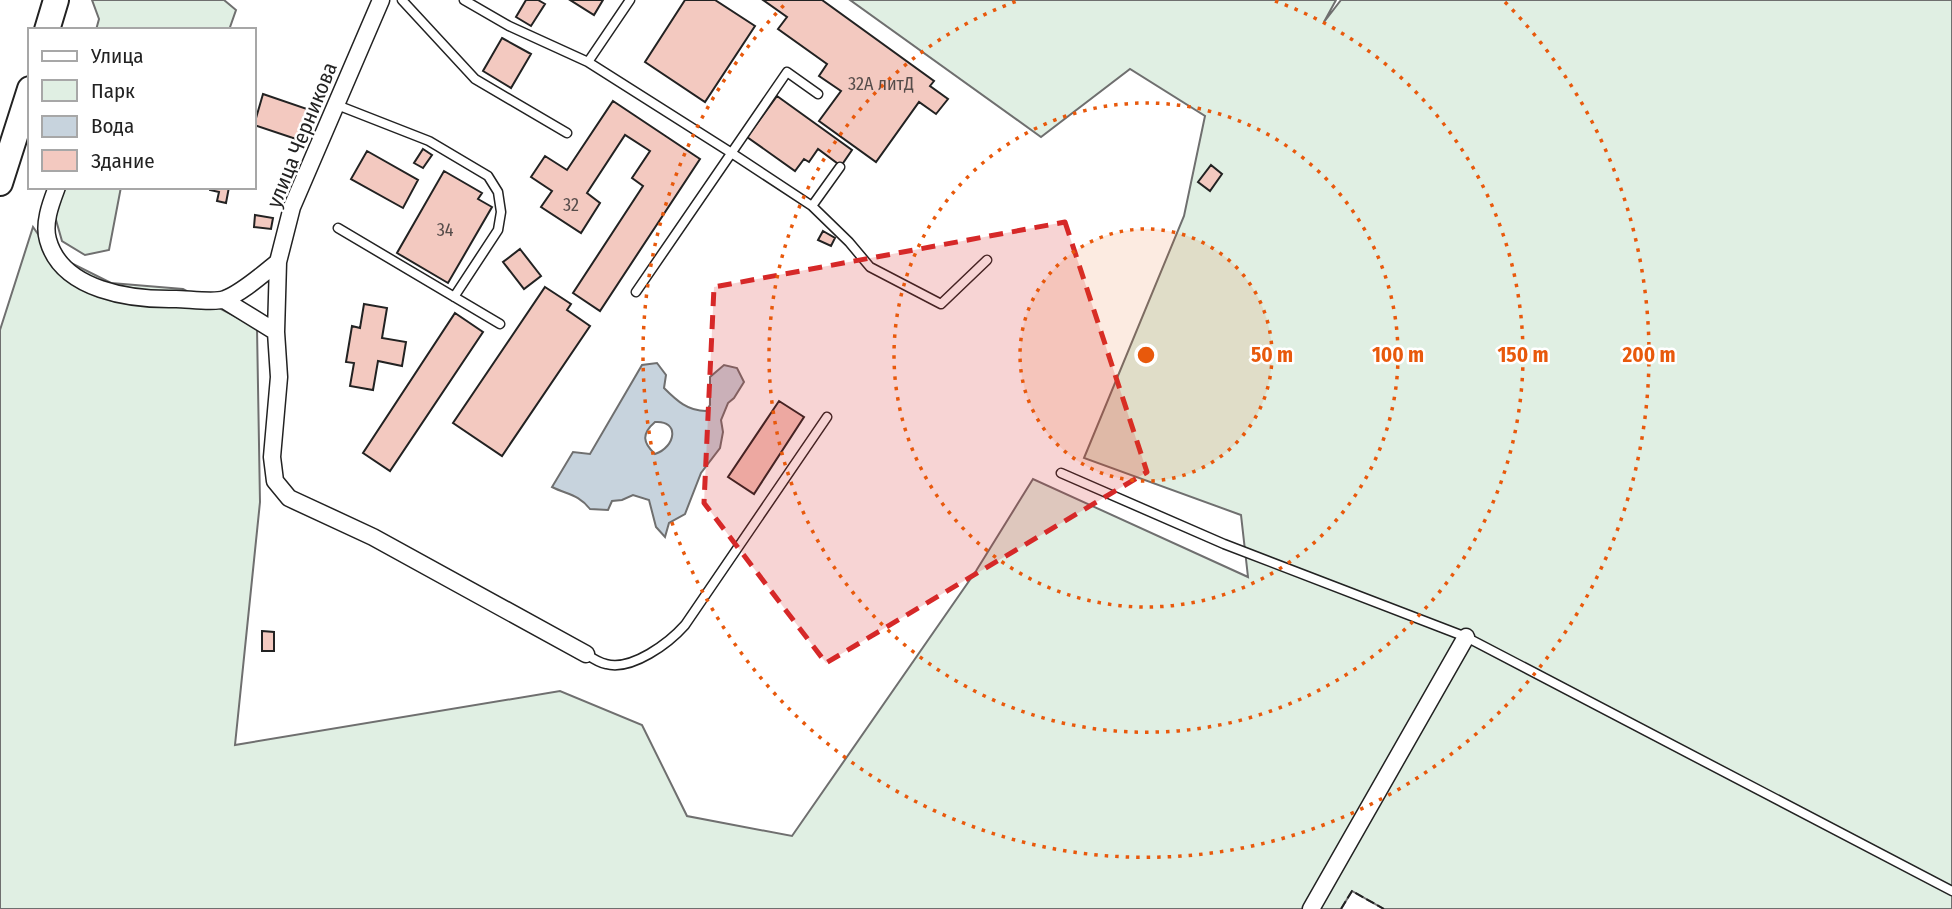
<svg xmlns="http://www.w3.org/2000/svg" width="1952" height="909" font-family="'Fira Sans Condensed',sans-serif">
<style>
.green{fill:#e0efe3;stroke:#6f6f6f;stroke-width:2}
.water{fill:#c7d3dd;stroke:#6f6f6f;stroke-width:2;fill-rule:evenodd}
.building{fill:#f3c9c0;stroke:#222;stroke-width:2}
.lines{fill:none;stroke-linecap:round;stroke-linejoin:round}
.service-casing{stroke:#222;stroke-width:11}
.minor-casing{stroke:#222;stroke-width:19}
.primary-casing{stroke:#222;stroke-width:28}
.service{stroke:#fff;stroke-width:8}
.minor{stroke:#fff;stroke-width:16}
.primary{stroke:#fff;stroke-width:24}
.fence{stroke:#222;stroke-width:2;stroke-dasharray:9 3.5;stroke-linecap:butt}
.marked{fill:#d62828;fill-opacity:0.2;stroke:#d62828;stroke-width:5;stroke-dasharray:14 9;stroke-linejoin:round}
.ring{fill:none;stroke:#e8590c;stroke-width:3.5;stroke-dasharray:3.5 7}
.labels{text-anchor:middle;stroke-width:5;stroke-linejoin:round;paint-order:stroke}
.number-label{font-size:18px;fill:#564c4a}
.street-label{font-size:21px;fill:#222;stroke:#fff}
.centre{fill:#e8590c;stroke:#fff;stroke-width:3.5}
.ring-label{font-size:21px;text-anchor:middle;font-weight:bold;fill:#e8590c;stroke:#fff;stroke-width:5;stroke-linejoin:round;paint-order:stroke}
</style>
<rect width="100%" height="100%" fill="#fff"/>
<path class="green" d="M92,0H224L236,10L229,30H96L99,19Z
M850,0H1336L1324,22L1341,0H1952V909H1384L1352,891L1341,909H0V330L33,227L45,244L71,263L111,283L183,289L257,328L260,502L235,745L560,691L642,725L687,816L792,836L976,571L1033,479L1248,577L1241,515L1084,458L1184,216L1205,116L1130,69L1041,137Z
M59,187H121L109,250L85,255L62,241L54,213Z"/>
<path class="water" d="M657,363L666,375L664,388C677,401 688,411 706,411L710,405V377L724,365L737,368L744,382L734,398L728,403L721,420L723,432L720,448L701,473L685,514L669,523L665,537L656,527L649,500L633,495L622,500L612,501L608,510L590,509C578,494 568,495 552,487L573,452L590,454L642,365ZM655,422C680,420 676,447 655,454C643,443 641,434 655,422Z"/>
<path class="building" d="M526,0H538L545,4L531,26L516,17Z
M570,0H603L594,15Z
M685,0H715L755,26L705,102L645,62Z
M763,0H822L934,81L930,86L948,99L936,114L919,102L876,162L819,121L841,91L819,76L827,64L778,29L787,17Z
M502,38L531,54L511,88L483,71Z
M263,94L310,110L299,140L254,125Z
M777,96L852,150L841,166L818,149L809,162L804,159L795,171L747,137Z
M613,101L700,159L600,311L573,293L643,186L632,178L650,151L625,135L587,193L600,203L581,233L541,207L552,191L531,177L545,156L567,170Z
M423,149L432,155L423,168L414,163Z
M367,151L418,180L403,208L351,179Z
M1211,165L1222,174L1210,191L1198,182Z
M444,171L482,193L478,199L492,207L448,283L397,253Z
M210,187H229L226,203L217,201L219,192L210,190Z
M255,215L273,218L271,229L254,227Z
M823,231L835,238L831,246L818,240Z
M520,249L541,276L524,289L503,262Z
M545,287L571,304L567,310L590,326L502,456L453,423Z
M364,304L387,308L382,338L406,342L402,366L378,361L373,390L350,386L354,363L346,362L352,326L360,328Z
M455,313L483,332L390,471L363,453Z
M779,401L804,417L754,494L728,477Z
M262,631L274,632V651H262Z"/>
<g class="lines">
<defs>
<path id="service" d="M402,0L475,79L567,133
M464,0L509,26L588,62L730,152L812,206L849,242L870,267L941,304L987,260
M588,62L630,0
M337,105L429,141L488,176L498,192L501,212L498,230L454,297
M812,206L840,167
M338,228L500,324
M636,292L787,72L818,94
M1061,473L1224,544L1466,637L1952,891
M586,654C592,658 599,663 606,664C632,671 669,643 685,625L827,417"/>
<path id="minor" d="M381,0L292,207L278,262L276,332L279,377L272,457L275,481L289,498L373,537L586,654
M57,187C51,203 43,223 48,240C62,291 132,300 176,299C188,299 215,303 225,299C242,293 264,273 278,262
M224,300L276,332
M1311,909L1466,637"/>
<path id="primary" d="M47,30L56,0
M0,183L30,89"/>
</defs>
<use href="#service" class="service-casing"/>
<use href="#minor" class="minor-casing"/>
<use href="#primary" class="primary-casing"/>
<use href="#service" class="service"/>
<use href="#minor" class="minor"/>
<use href="#primary" class="primary"/>
<path class="fence" d="M1341,909L1352,891L1384,909"/>
</g>
<path class="marked" d="M1065,222L1147,472L826,663L704,503L714,287Z"/>
<circle cx="1146" cy="355" r="126" fill="#e8590c" fill-opacity=".12"/>
<g class="ring">
<circle cx="1146" cy="355" r="126"/>
<circle cx="1146" cy="355" r="252"/>
<path d="M1275 1A377 377 0 1 1 1017 1"/>
<path d="M1505 2A503 503 0 1 1 787 2"/>
</g>
<g class="labels">
<g class="number-label">
<text x="881" y="90">32А литД</text>
<text x="571" y="211">32</text>
<text x="445" y="236">34</text>
</g>
<g class="street-label">
<text transform="translate(302 135) rotate(-68)" y="7">улица Черникова</text>
</g>
</g>
<circle cx="1146" cy="355" r="10" class="centre"/>
<g class="ring-label">
<text x="1272" y="362">50 m</text>
<text x="1398" y="362">100 m</text>
<text x="1523" y="362">150 m</text>
<text x="1649" y="362">200 m</text>
</g>
<rect x="28" y="28" width="228" height="161" fill="#ffffff" stroke="#a7a7a7" stroke-width="2"/>
<rect x="42" y="51" width="35" height="10" fill="#ffffff" stroke="#a7a7a7" stroke-width="2"/>
<text x="91" y="63" font-size="21" fill="#222222">Улица</text>
<rect x="42" y="80" width="35" height="21" fill="#e0efe3" stroke="#a7a7a7" stroke-width="2"/>
<text x="91" y="98" font-size="21" fill="#222222">Парк</text>
<rect x="42" y="116" width="35" height="21" fill="#c7d3dd" stroke="#a7a7a7" stroke-width="2"/>
<text x="91" y="133" font-size="21" fill="#222222">Вода</text>
<rect x="42" y="150" width="35" height="21" fill="#f3c9c0" stroke="#a7a7a7" stroke-width="2"/>
<text x="91" y="168" font-size="21" fill="#222222">Здание</text>
</svg>
